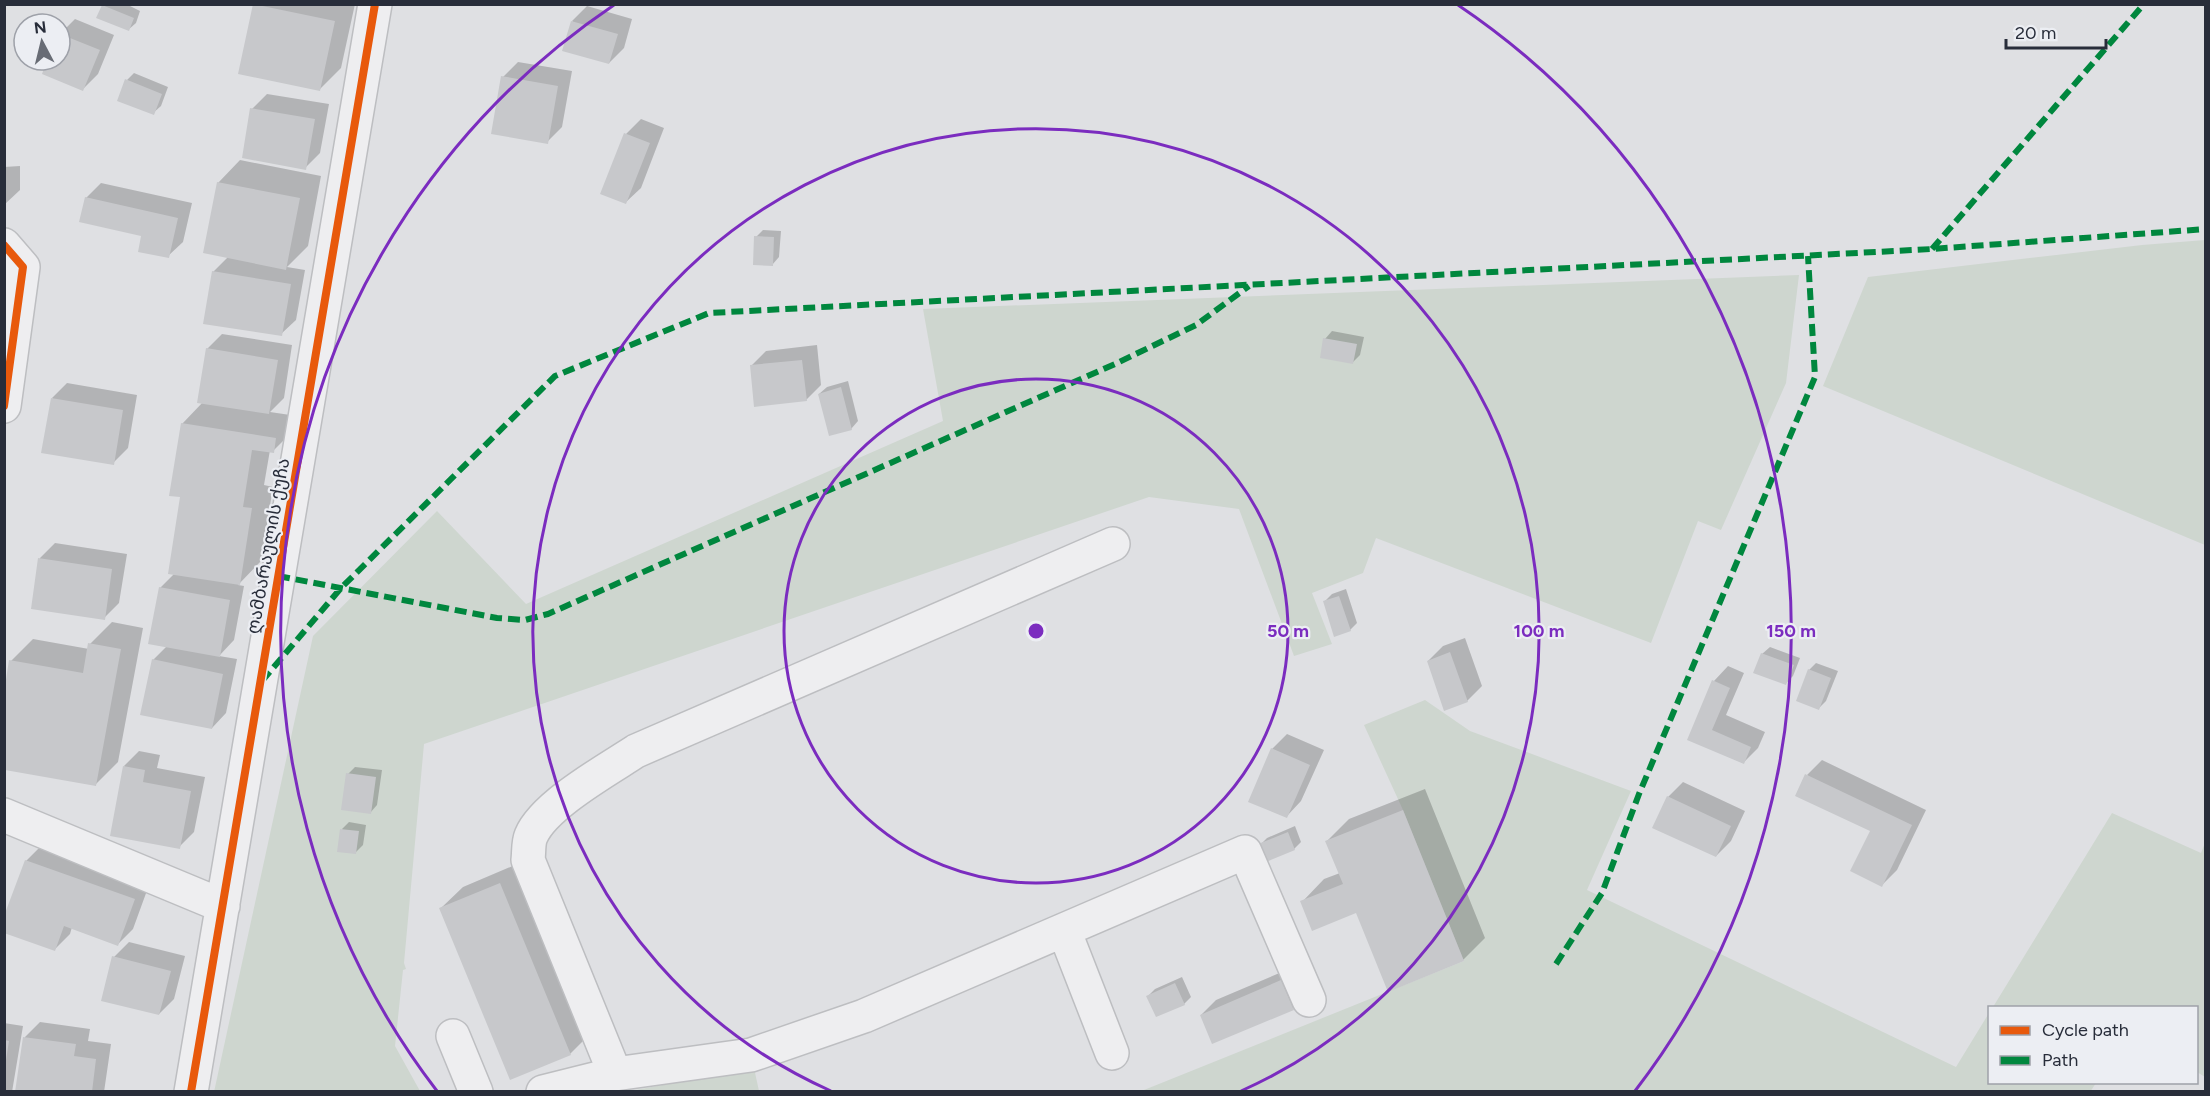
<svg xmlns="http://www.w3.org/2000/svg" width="2210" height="1096" font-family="Figtree,'Noto Sans Georgian',sans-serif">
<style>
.green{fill:#ced6cf}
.shadow{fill:#0003}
.building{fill:#c7c8cb}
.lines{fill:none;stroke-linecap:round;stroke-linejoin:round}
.minor-casing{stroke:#bdbec1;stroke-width:36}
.minor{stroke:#eeeef0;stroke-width:33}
.quiet{stroke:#00873e;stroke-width:6;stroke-dasharray:12 6;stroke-linecap:butt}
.cycleway-casing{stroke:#eceef3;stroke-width:11}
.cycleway{stroke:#e8590c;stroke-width:8}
.ring{fill:none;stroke:#7b2cbf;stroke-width:3}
.labels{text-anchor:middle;stroke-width:4.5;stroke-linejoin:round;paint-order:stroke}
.street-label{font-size:18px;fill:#282d3a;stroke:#eceef3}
.centre{fill:#7b2cbf;stroke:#eceef3;stroke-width:3}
.ring-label{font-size:18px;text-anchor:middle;font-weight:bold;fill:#7b2cbf;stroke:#eceef3;stroke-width:4.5;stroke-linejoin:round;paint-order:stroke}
</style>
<rect width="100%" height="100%" fill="#dfe0e3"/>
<path class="green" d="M2205,240V545L1823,386L1868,277L2142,245Z
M1799,275L1786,383L1721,530L1698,521L1651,643L1376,538L1363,573L1312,593L1332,644L1294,656L1239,509L1149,497L424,744L404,963L406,969L403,970L395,1046L420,1091L214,1092L313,636L437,511L526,604L943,421L923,309Z
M1425,700L1470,731L1631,791L1587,890L1956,1067L1989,1013L1990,1082L2096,1083L2090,1092H1139L1464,961L1403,810L1364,725Z
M2112,813L2201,853L2205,843V1077L2197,1072L2196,1008L1993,1007Z
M754,1068L759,1091L625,1092Z"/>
<path class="shadow" d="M105,4H126L140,11L136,23L128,30L104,6Z
M254,4H355L341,68L319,90Z
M587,6L632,19L624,48L609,63L572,21Z
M75,19L114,35L98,74L83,89L49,60H60V34Z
M518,62L572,71L562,127L547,142L503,77Z
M134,73L168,87L161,106L153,113L127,80Z
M267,94L329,104L320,153L305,168L252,109Z
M641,119L664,128L641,188L626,202V134Z
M240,160L321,176L308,246L287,267L305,270L296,320L281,334L213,272L228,257L218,183Z
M20,166V190L4,205V167Z
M101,183L192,203L183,242L168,256L143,234L86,198Z
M763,230L781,231L779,257L772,265L756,237Z
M1332,331L1364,337L1360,355L1353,362L1325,339Z
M222,334L292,345L284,398L270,412L297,416L295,429L273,451L270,450L264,485L273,487L261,561L238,585L244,586L234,640L219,656L237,659L226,713L212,728L153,660L167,646L160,588L175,573L181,495L182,424L203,402L207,349Z
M817,345L821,385L806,400L751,366L766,351Z
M848,381L858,421L851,429L819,394L827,387Z
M67,383L137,395L128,448L113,463L52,398Z
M55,543L127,554L119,603L104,618L32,607L40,558Z
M1346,589L1357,623L1350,630L1325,601L1332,594Z
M112,622L143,628L118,762L96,784L4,768V694L11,661L33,639L89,649L90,644Z
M1465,638L1482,686L1467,701L1428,661L1443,646Z
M1770,647L1800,658L1793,676L1786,683L1762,654Z
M1816,663L1838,671L1826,701L1819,708L1809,670Z
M1728,666L1744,673L1726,715L1765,732L1758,748L1743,763L1689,739L1714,681Z
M1287,734L1324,750L1301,801L1287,816L1272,749Z
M139,751L160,755L157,768L205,777L194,832L179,847L124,766Z
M1822,760L1926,810L1897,870L1882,885L1872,831L1807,775Z
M355,767L382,770L377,805L370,813L348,774Z
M1683,782L1745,811L1731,841L1716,856L1668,797Z
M1425,789L1485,938L1463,960L1357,912L1302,902L1324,879L1340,873L1327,841L1349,819Z
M349,822L366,825L363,845L355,853L342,829Z
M1295,826L1301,842L1294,849L1260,845L1267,838Z
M41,846L149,885L133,929L118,944L72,927L70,934L55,949L26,861Z
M522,862L592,1032L570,1054L440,909L463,887Z
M129,942L185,956L174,999L159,1014L114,957Z
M1296,966L1308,993L1293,1008L1201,1015L1216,1000Z
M1182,977L1191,997L1184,1004L1148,996L1155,989Z
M40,1022L90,1029L88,1041L111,1044L104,1092H17L25,1037Z
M4,1023L23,1026L12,1092H4Z"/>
<path class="building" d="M253,4L335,21L320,91L238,74Z
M102,5L134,18L129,31L96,18Z
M571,21L618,34L609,64L562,51Z
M60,34L100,50L83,91L42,74L47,60H60Z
M501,76L558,86L548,144L491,134Z
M125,79L162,94L154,115L117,101Z
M250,108L315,119L306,170L242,158Z
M624,133L650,143L626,204L600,194Z
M217,182L300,198L286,270L203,253Z
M85,197L178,218L169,258L138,252L141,236L79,222Z
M754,236L774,237L773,266L753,265Z
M212,271L291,284L282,336L203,324Z
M1323,338L1357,344L1353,364L1320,358Z
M206,348L278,360L269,414L197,403Z
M802,360L807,401L754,407L750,365Z
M841,387L852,430L829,436L818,394Z
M51,398L123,410L114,465L41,453Z
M181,423L276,438L274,453L252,450L243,507L252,508L240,585L168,574L180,497L169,496Z
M38,558L112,569L105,620L31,609Z
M159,587L230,600L220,657L148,644Z
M1339,596L1351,631L1334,637L1323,601Z
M88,643L121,649L96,786L5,770V686L9,660L83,673Z
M1450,652L1468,702L1444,711L1427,661Z
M1761,653L1794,665L1786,685L1753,673Z
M152,659L223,674L212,729L140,715Z
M1808,669L1831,678L1819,710L1796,701Z
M1712,680L1730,688L1712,730L1751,747L1744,764L1687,740Z
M1271,748L1310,765L1287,818L1248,802Z
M123,766L145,770L143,782L191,791L180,849L110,836Z
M346,773L376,777L371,814L341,810Z
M1805,774L1912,825L1882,887L1850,871L1870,831L1795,796Z
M1667,796L1731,826L1716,857L1652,828Z
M1403,810L1464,961L1388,992L1356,913L1312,931L1300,901L1343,884L1325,841Z
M340,829L359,831L356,854L337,852Z
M1288,832L1295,850L1266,862L1258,844Z
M25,860L135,899L118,946L64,926L55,951L4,933V916Z
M500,883L571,1055L510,1080L439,908Z
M112,956L171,971L159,1015L101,1001Z
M1281,980L1294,1010L1212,1044L1200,1015Z
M1175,983L1185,1005L1156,1017L1146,996Z
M23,1037L76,1044L74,1056L96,1059L92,1092H15Z
M4,1040L9,1041L6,1060H4Z"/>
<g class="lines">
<defs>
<path id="minor" d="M4,245L23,267L4,406
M4,815L223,906
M1064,930L1112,1053
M453,1036L476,1092
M615,1074L528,860C529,853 528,843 531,836C544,805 607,770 636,751L1113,544
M191,1092L375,4
M543,1092L615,1074L751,1055L864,1016L1245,852L1309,1000"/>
</defs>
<use href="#minor" class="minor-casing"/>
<use href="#minor" class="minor"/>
<path class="quiet" d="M1932,249L2144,4
M278,576L497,618L525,620L548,614L1115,364L1196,325L1249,286
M262,681L341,588L555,376L709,313L1932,249L2206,229
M1556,964L1602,893L1639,794L1815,377L1808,256"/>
<defs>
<path id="cycleway" d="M4,245L23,267L4,406
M191,1092L375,4"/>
</defs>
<use href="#cycleway" class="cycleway-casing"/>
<use href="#cycleway" class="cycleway"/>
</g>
<g class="ring">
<circle cx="1036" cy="631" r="252"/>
<path d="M831 1091A503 503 0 1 1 1241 1091"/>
<path d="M437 1091A755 755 0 0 1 614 5M1458 5A755 755 0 0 1 1635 1091"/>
</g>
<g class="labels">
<g class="street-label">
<text transform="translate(268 546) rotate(-80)" y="6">ღამბარაულის ქუჩა</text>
</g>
</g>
<circle cx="1036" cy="631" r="9" class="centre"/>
<g class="ring-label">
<text x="1288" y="637">50 m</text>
<text x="1539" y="637">100 m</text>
<text x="1791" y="637">150 m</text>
</g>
<rect width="2210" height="1096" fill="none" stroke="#282d3a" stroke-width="12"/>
<rect x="1988" y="1006" width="210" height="78" fill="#eceef3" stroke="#9ea1a9" stroke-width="1.5"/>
<rect x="2000" y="1026" width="30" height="9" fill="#e8590c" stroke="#9ea1a9" stroke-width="1.5"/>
<text x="2042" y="1036" font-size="18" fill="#282d3a">Cycle path</text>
<rect x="2000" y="1056" width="30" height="9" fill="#00873e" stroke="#9ea1a9" stroke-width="1.5"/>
<text x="2042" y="1066" font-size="18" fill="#282d3a">Path</text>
<g transform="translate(42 42) rotate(353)"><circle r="28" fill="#eceef3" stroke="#9ea1a9" stroke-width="1.5"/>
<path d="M0-4.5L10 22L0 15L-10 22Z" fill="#686c75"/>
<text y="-9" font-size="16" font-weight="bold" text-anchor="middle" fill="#282d3a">N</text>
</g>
<path d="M2006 39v9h100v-9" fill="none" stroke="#282d3a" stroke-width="3"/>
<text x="2015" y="39" font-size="18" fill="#282d3a" stroke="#eceef3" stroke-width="4.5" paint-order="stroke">20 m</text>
</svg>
